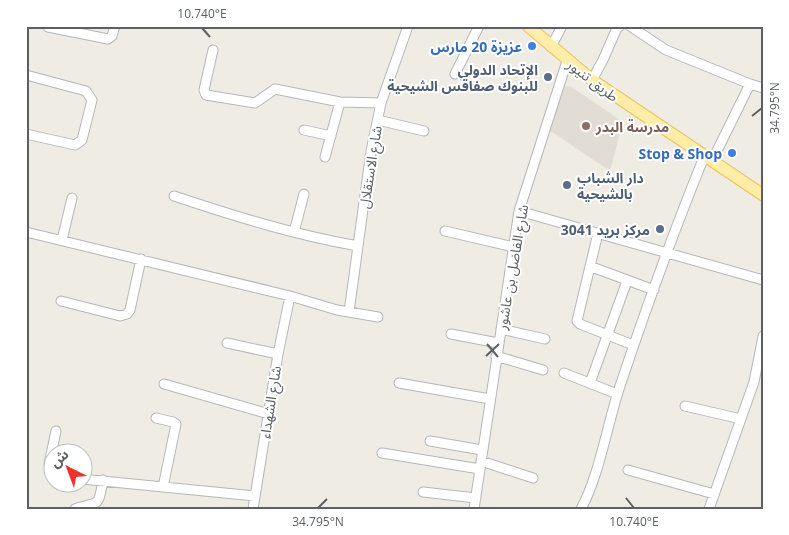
<svg xmlns="http://www.w3.org/2000/svg" width="789" height="535" viewBox="0 0 789 535" font-family="'Open Sans','Noto Sans Arabic',sans-serif">
	<rect width="100%" height="100%" fill="#efece4"/>
	<path fill="#e1ddd5" d="M 565,86 L 570,86 L 623,122 L 610,171 L 549,130 Z"/>
	<g fill="none" stroke-linecap="round" stroke-linejoin="round">
		<g stroke="#b4b7bb" stroke-width="11">
			<path id="minor" d="M 630,26 L 666,50 L 750,84
				M 48,27 L 108,39 L 112,36 L 115,26
				M 551,47 L 562,26
				M 213,50 L 204,90 L 206,95 L 255,103 L 275,89 L 340,102 L 381,103
				M 455,74 L 479,26
				M 26,75 L 86,91 L 92,100 L 82,140 L 75,145 L 26,134
				M 592,80 L 603,60 L 617,28 L 620,26
				M 378,120 L 424,131
				M 304,130 L 331,136
				M 325,157 L 340,102
				M 712,161 L 750,84 L 763,88
				M 174,196 C 234,216 295,235 358,246
				M 519,211 L 763,280
				M 445,231 L 514,247
				M 26,232 L 290,296 L 337,310 L 378,317
				M 294,232 L 304,194
				M 598,233 L 577,321 L 580,324 L 633,345
				M 62,240 L 72,198
				M 592,267 L 654,290
				M 61,301 L 120,316 L 127,314 L 130,310 L 141,259
				M 349,312 L 371,151 L 381,103 L 408,26
				M 501,329 L 545,339
				M 451,334 L 498,343
				M 227,343 L 278,354
				M 496,356 L 543,370
				M 564,373 L 617,394
				M 399,383 L 490,399
				M 590,383 L 627,281
				M 164,384 L 269,414
				M 685,406 L 741,419
				M 156,418 L 173,422 L 176,424 L 163,487
				M 430,441 L 482,450
				M 382,453 L 480,469
				M 481,461 L 533,478
				M 628,470 L 714,494
				M 52,472 L 49,464 L 56,431
				M 82,479 L 255,496
				M 423,492 L 476,498
				M 75,509 C 99,500 98,510 103,480
				M 253,509 L 278,354 L 290,296
				M 474,509 L 519,211 L 567,61
				M 581,509 C 599,476 607,426 619,389 C 645,311 673,233 704,157
				M 709,509 L 754,382 L 763,336"/>
		</g>
		<g stroke="#f3c059" stroke-width="13">
			<path id="major" d="M 528,26 L 592,80 L 763,195"/>
		</g>
		<use href="#minor" stroke="#fff" stroke-width="9"/>
		<use href="#major" stroke="#ffeda8" stroke-width="11"/>
	</g>
	<path fill="none" stroke="#5c6065" stroke-width="2" d="M 202,28 L 210,37M 752,116 L 762,108M 487,344 L 498,357M 486,356 L 499,344M 626,498 L 634,508M 318,508 L 327,499"/>
	<g fill="#3f7fe0" stroke="#fff" stroke-width="2">
		<circle cx="532" cy="46" r="5"/>
		<circle cx="732" cy="153" r="5"/>
	</g>
	<g fill="#5c6f8a" stroke="#fff" stroke-width="2">
		<circle cx="548" cy="77" r="5"/>
		<circle cx="567" cy="185" r="5"/>
		<circle cx="660" cy="229" r="5"/>
	</g>
	<circle fill="#8d6e63" stroke="#fff" stroke-width="2" cx="586" cy="126" r="5"/>
	<g text-anchor="middle" dominant-baseline="central" stroke-width="4" stroke-linejoin="round" paint-order="stroke">
		<g font-size="14" font-weight="bold" fill="#366cbe" stroke="#fff" text-anchor="end">
			<text x="522" y="46">عزيزة 20 مارس</text>
			<text x="722" y="153">Stop &amp; Shop</text>
		</g>
		<g font-size="14" font-weight="bold" fill="#4e5e75" stroke="#fff" text-anchor="end">
			<text x="538" y="69">الإتحاد الدولي<tspan x="538" dy="16">للبنوك صفاقس الشيحية</tspan></text>
			<text x="577" y="177" text-anchor="start">دار الشباب<tspan x="577" dy="16">بالشيحية</tspan></text>
			<text x="650" y="229">مركز بريد 3041</text>
		</g>
		<g font-size="14" fill="#5c6065" stroke="#fff">
			<text transform="translate(593 80) rotate(37)">طريق تنيور</text>
			<text transform="translate(370 167) rotate(-81)">شارع الاستقلال</text>
			<text transform="translate(512 267) rotate(-80)">شارع الفاضل بن عاشور</text>
			<text transform="translate(270 402) rotate(-81)">شارع الشهداء</text>
		</g>
		<g font-size="14" font-weight="bold" fill="#785e54" stroke="#fff" text-anchor="start">
			<text x="596" y="126">مدرسة البدر</text>
		</g>
	</g>
	<rect width="789" height="535" fill="none" stroke="#ffffff" stroke-width="55"/>
	<g transform="translate(68 468) rotate(318)"><circle r="24" fill="#ffffff" stroke="#bebfc1"/>
	<path d="M0-4L9 19L0 12L-9 19Z" fill="#eb332e"/>
	<text y="-8" font-size="14" font-weight="bold" text-anchor="middle" fill="#5c6065">ش</text>
	</g>
	<rect x="28" y="28" width="734" height="480" fill="none" stroke="#5c6065" stroke-width="2"/>
	<g font-size="12" text-anchor="middle" fill="#5c6065">
		<text x="202" y="18">10.740°E</text>
		<text transform="translate(775 108) rotate(-90)" y="4">34.795°N</text>
		<text x="318" y="526">34.795°N</text>
		<text x="634" y="526">10.740°E</text>
	</g>
</svg>
